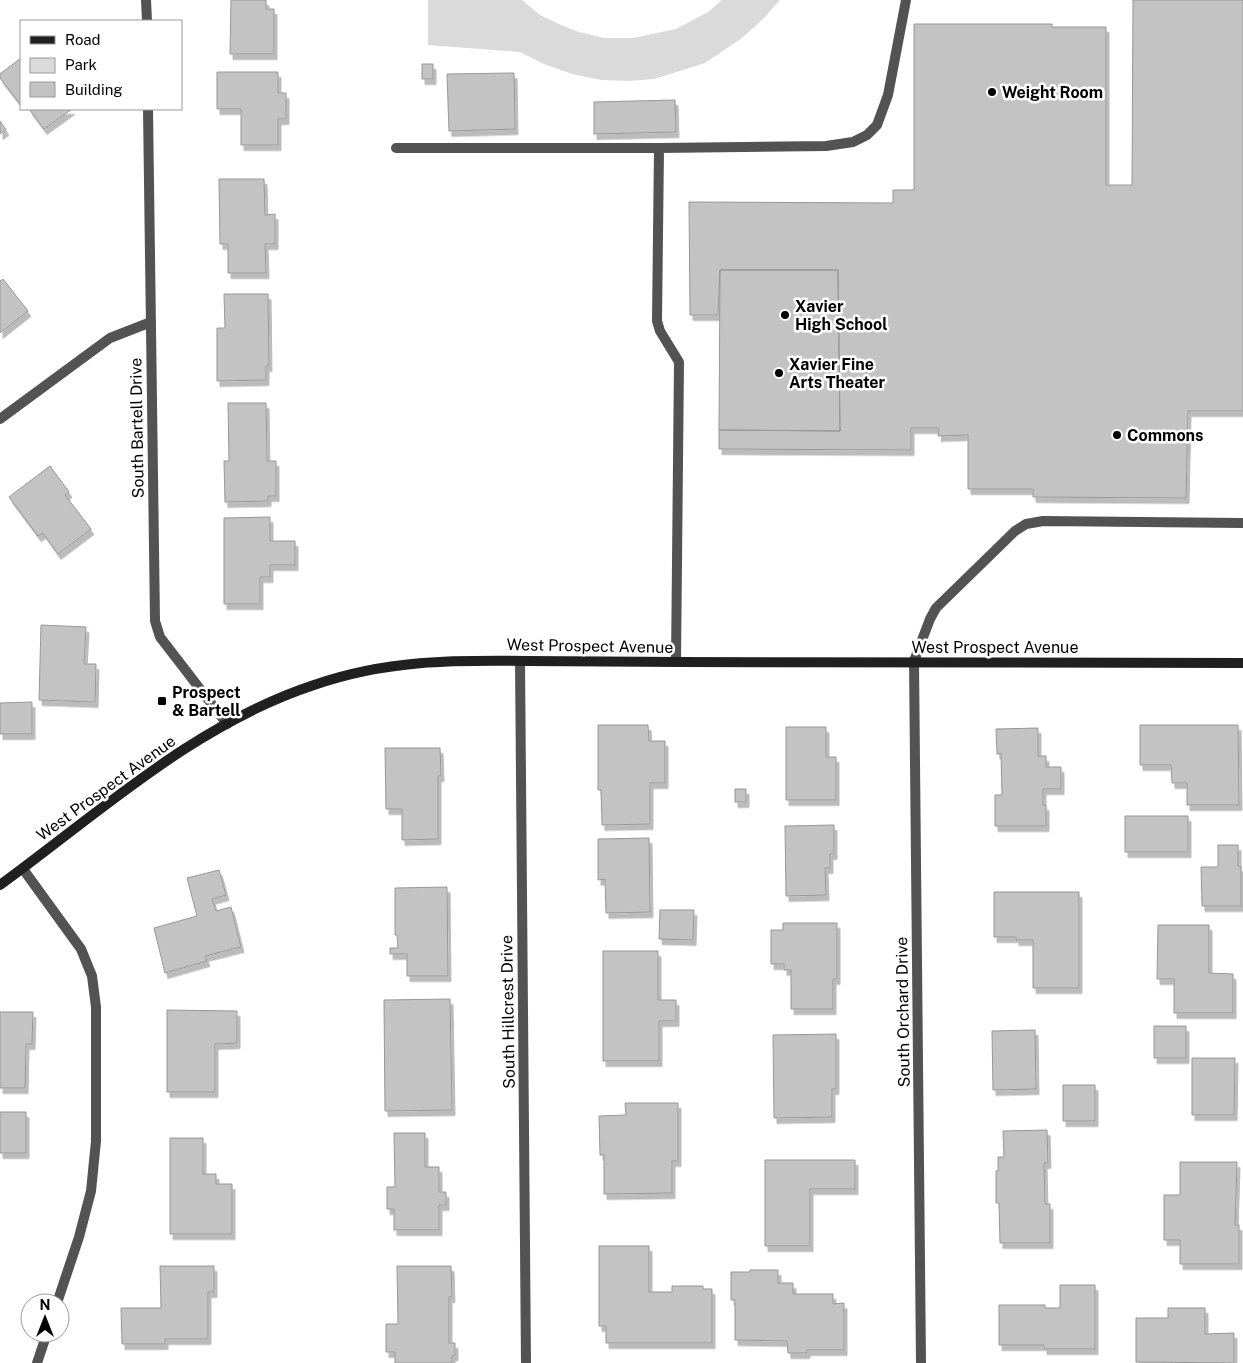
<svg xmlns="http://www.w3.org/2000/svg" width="1243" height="1363" viewBox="0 0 1243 1363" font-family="'Public Sans',sans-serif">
	<defs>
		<filter id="shadow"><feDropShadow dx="3" dy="5.5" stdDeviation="0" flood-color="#0004"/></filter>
	</defs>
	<rect width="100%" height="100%" fill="#fff"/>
	<path fill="#dadada" d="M 428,0 L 522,0 L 540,15 L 561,25 L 579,32 L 604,38 L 633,38 L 676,29 L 708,12 L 722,0 L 780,0 L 763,19 L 742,38 L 705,63 L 654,79 L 629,81 L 602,80 L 572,74 L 544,64 L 520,52 L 428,45 Z"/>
	<path fill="#c3c3c3" stroke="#979797" filter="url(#shadow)" d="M 231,0 L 266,0 L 266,9 L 274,9 L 274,54 L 230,54 Z
		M 1133,0 L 1243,0 L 1243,411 L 1188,411 L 1186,498 L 1033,497 L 1033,489 L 968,489 L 968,435 L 938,436 L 939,428 L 911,428 L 911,450 L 719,449 L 719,430 L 840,431 L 838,270 L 720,270 L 718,315 L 690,315 L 689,202 L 893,203 L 893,190 L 914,190 L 914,24 L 1052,24 L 1052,27 L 1106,27 L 1106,185 L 1132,185 Z
		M 21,58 L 21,105 L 0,78 L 0,74 Z
		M 422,64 L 433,64 L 433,79 L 422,79 Z
		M 217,72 L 278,72 L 278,93 L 286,93 L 286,119 L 278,119 L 278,145 L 241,145 L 241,109 L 217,109 Z
		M 514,73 L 515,129 L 449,131 L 447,74 Z
		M 675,100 L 676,132 L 594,134 L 594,102 Z
		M 29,109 L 72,109 L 44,129 Z
		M 0,121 L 6,130 L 0,134 Z
		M 219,179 L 264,179 L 265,215 L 275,214 L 275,244 L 265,244 L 266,273 L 228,273 L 228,244 L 220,244 Z
		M 720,270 L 838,270 L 840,431 L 719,430 Z
		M 3,279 L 28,311 L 0,333 L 0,281 Z
		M 224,294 L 268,294 L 269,366 L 266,366 L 266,380 L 217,381 L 217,328 L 225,328 Z
		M 228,403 L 266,403 L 267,461 L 276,461 L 276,496 L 268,496 L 268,501 L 225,502 L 224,461 L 229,461 Z
		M 50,466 L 69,492 L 65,495 L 91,529 L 58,554 L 43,533 L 38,536 L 9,497 Z
		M 270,517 L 270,541 L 295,541 L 295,565 L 270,565 L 270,577 L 260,577 L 260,604 L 224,604 L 224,518 Z
		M 41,625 L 86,627 L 84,664 L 96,664 L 95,702 L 39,700 Z
		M 32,702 L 32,734 L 0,734 L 0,703 Z
		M 598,725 L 648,725 L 649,741 L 665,741 L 665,783 L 650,783 L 650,824 L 602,825 L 601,790 L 598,790 Z
		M 1140,725 L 1238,725 L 1239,805 L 1187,805 L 1187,783 L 1172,783 L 1171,765 L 1140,765 Z
		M 786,727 L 826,727 L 826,757 L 836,757 L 836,800 L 786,800 Z
		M 1038,728 L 1038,756 L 1046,756 L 1046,767 L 1061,767 L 1061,789 L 1043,789 L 1043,805 L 1046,805 L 1046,826 L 995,826 L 995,795 L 1002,795 L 1001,754 L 997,754 L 996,729 Z
		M 385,748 L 440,748 L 441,776 L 438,776 L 438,839 L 402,840 L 402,809 L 386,809 Z
		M 735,789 L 746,789 L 746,802 L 735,802 Z
		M 1125,816 L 1188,816 L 1188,852 L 1125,852 Z
		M 834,825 L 834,854 L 830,854 L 830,868 L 825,868 L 826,895 L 786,896 L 785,826 Z
		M 649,838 L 650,912 L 606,913 L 605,879 L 598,880 L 598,839 Z
		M 1218,845 L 1238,845 L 1238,866 L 1241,866 L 1241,906 L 1202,906 L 1201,867 L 1218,867 Z
		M 219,870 L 226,895 L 212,899 L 216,911 L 231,907 L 241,947 L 205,956 L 207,961 L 165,973 L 154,928 L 197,916 L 187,878 Z
		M 447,887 L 448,976 L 407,976 L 407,954 L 390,954 L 390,948 L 398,948 L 397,935 L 395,935 L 395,888 Z
		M 994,892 L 1079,892 L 1079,988 L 1033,988 L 1033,940 L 1016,940 L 1016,937 L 994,937 Z
		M 660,910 L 694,910 L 693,940 L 659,939 Z
		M 783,923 L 837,923 L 837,979 L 833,979 L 833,1009 L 791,1009 L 791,970 L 784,970 L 784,964 L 771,964 L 771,930 L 783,930 Z
		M 1158,925 L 1209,925 L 1209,973 L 1233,974 L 1233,1013 L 1174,1013 L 1174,979 L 1157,979 Z
		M 603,951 L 658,951 L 658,1000 L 676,1000 L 676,1021 L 659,1021 L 659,1061 L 603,1061 Z
		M 450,999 L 452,1110 L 385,1111 L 384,1000 Z
		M 167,1010 L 237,1011 L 237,1043 L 215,1044 L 215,1092 L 167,1092 Z
		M 0,1012 L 33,1012 L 32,1044 L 26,1044 L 25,1088 L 0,1088 Z
		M 1154,1026 L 1186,1026 L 1186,1058 L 1154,1058 Z
		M 1035,1030 L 1036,1089 L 993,1090 L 992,1031 Z
		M 836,1034 L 836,1089 L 832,1089 L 832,1117 L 774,1118 L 773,1035 Z
		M 1192,1058 L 1235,1058 L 1234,1115 L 1192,1115 Z
		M 1063,1085 L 1095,1085 L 1095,1121 L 1063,1121 Z
		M 625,1103 L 678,1103 L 678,1161 L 672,1161 L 672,1193 L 604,1194 L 604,1155 L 600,1155 L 599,1116 L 626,1115 Z
		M 0,1112 L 26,1112 L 26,1153 L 0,1153 Z
		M 1047,1130 L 1048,1163 L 1044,1163 L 1045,1204 L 1050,1204 L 1050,1243 L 1000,1243 L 999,1203 L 996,1203 L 996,1171 L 998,1171 L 998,1157 L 1004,1157 L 1003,1131 Z
		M 394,1133 L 425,1133 L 425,1167 L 439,1167 L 439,1192 L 446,1192 L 446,1205 L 439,1205 L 439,1230 L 394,1230 L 394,1209 L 387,1209 L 387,1187 L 395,1187 Z
		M 170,1138 L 203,1138 L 203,1174 L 216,1174 L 216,1184 L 232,1184 L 232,1234 L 170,1234 Z
		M 765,1160 L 855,1160 L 855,1189 L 810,1189 L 810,1246 L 765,1246 Z
		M 1180,1162 L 1237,1162 L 1235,1225 L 1239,1225 L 1239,1264 L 1180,1264 L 1180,1240 L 1164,1240 L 1164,1195 L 1180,1195 Z
		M 599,1246 L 649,1246 L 649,1292 L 672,1292 L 672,1286 L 703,1286 L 703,1289 L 712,1289 L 712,1343 L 606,1343 L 606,1326 L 599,1326 Z
		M 160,1266 L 214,1266 L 214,1292 L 208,1292 L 208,1339 L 165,1339 L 165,1344 L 122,1344 L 121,1308 L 161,1308 Z
		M 397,1266 L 451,1266 L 452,1297 L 449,1297 L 449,1343 L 455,1343 L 455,1355 L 452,1356 L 452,1363 L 395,1363 L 395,1352 L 386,1352 L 386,1324 L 398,1324 Z
		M 750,1270 L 778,1270 L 778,1283 L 793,1283 L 793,1294 L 833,1294 L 833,1304 L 844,1303 L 844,1350 L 807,1350 L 807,1353 L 788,1353 L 787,1341 L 735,1340 L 735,1300 L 731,1300 L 731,1272 L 750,1272 Z
		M 1060,1285 L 1095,1285 L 1095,1349 L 1044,1349 L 1044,1345 L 999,1345 L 999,1305 L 1045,1305 L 1045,1308 L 1060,1308 Z
		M 1168,1308 L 1205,1308 L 1205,1334 L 1234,1333 L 1234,1363 L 1136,1362 L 1136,1318 L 1168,1318 Z"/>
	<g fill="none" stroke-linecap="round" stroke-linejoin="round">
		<path stroke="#535353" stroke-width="10" d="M 396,148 L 659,148
			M 914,661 L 930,619 L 936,608 L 1015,531 L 1026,524 L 1043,521 L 1243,523
			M 676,662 L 679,362 L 660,331 L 657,321 L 659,148 L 826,146 L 853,142 L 867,135 L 877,125 L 888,95 L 906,0"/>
		<path stroke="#535353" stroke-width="10" d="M 146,0 L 147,21
			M 148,109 L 155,621 L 160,637 L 227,724
			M 0,419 L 110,338 L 151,322
			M 520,661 L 526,1363
			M 914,661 L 921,1363
			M 23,869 L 81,949 L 92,976 L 96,1007 L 96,1141 L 91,1191 L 79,1237 L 57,1303
			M 37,1363 L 47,1333"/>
		<path stroke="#202020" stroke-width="10" d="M 0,885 C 99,813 195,724 314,685 C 386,660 452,660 528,661 C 578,661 628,662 679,662 C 867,662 1055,662 1243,663"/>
	</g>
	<g fill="#000" stroke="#fff" stroke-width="2">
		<circle cx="992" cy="92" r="5"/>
		<circle cx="785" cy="315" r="5"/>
		<circle cx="779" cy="373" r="5"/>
		<circle cx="1117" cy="435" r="5"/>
		<rect x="157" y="696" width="10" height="10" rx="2.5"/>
	</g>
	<g text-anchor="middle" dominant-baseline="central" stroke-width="5" stroke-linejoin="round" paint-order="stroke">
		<g font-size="16" font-weight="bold" fill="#000" stroke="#fff" text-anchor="start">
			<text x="1002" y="92">Weight Room</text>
			<text x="795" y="306">Xavier<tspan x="795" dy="18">High School</tspan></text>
			<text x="789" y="364">Xavier Fine<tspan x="789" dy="18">Arts Theater</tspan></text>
			<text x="1127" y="435">Commons</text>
			<text x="172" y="692">Prospect<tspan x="172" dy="18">&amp; Bartell</tspan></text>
		</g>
		<g font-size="16" fill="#000" stroke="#fff">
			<text transform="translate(137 428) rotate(-91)">South Bartell Drive</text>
			<text transform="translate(590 646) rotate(1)">West Prospect Avenue</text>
			<text x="995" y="647">West Prospect Avenue</text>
			<text transform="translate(106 788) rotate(-36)">West Prospect Avenue</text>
			<text transform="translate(508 1012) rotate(-91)">South Hillcrest Drive</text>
			<text transform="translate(903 1012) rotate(-91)">South Orchard Drive</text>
		</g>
	</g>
	<rect x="20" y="20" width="162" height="90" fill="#ffffff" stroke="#999999"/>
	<rect x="30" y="36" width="25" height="8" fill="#202020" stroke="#999999"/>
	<text x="65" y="45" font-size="15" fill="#000000">Road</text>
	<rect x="30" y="58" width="25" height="15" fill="#dadada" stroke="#999999"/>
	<text x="65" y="70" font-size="15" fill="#000000">Park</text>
	<rect x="30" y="82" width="25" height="15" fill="#c3c3c3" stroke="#999999"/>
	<text x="65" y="95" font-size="15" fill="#000000">Building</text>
	<g transform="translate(45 1318)"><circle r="24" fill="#ffffff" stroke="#999999"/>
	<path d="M0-4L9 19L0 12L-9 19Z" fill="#000000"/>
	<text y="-8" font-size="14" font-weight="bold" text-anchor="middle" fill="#000000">N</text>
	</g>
</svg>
